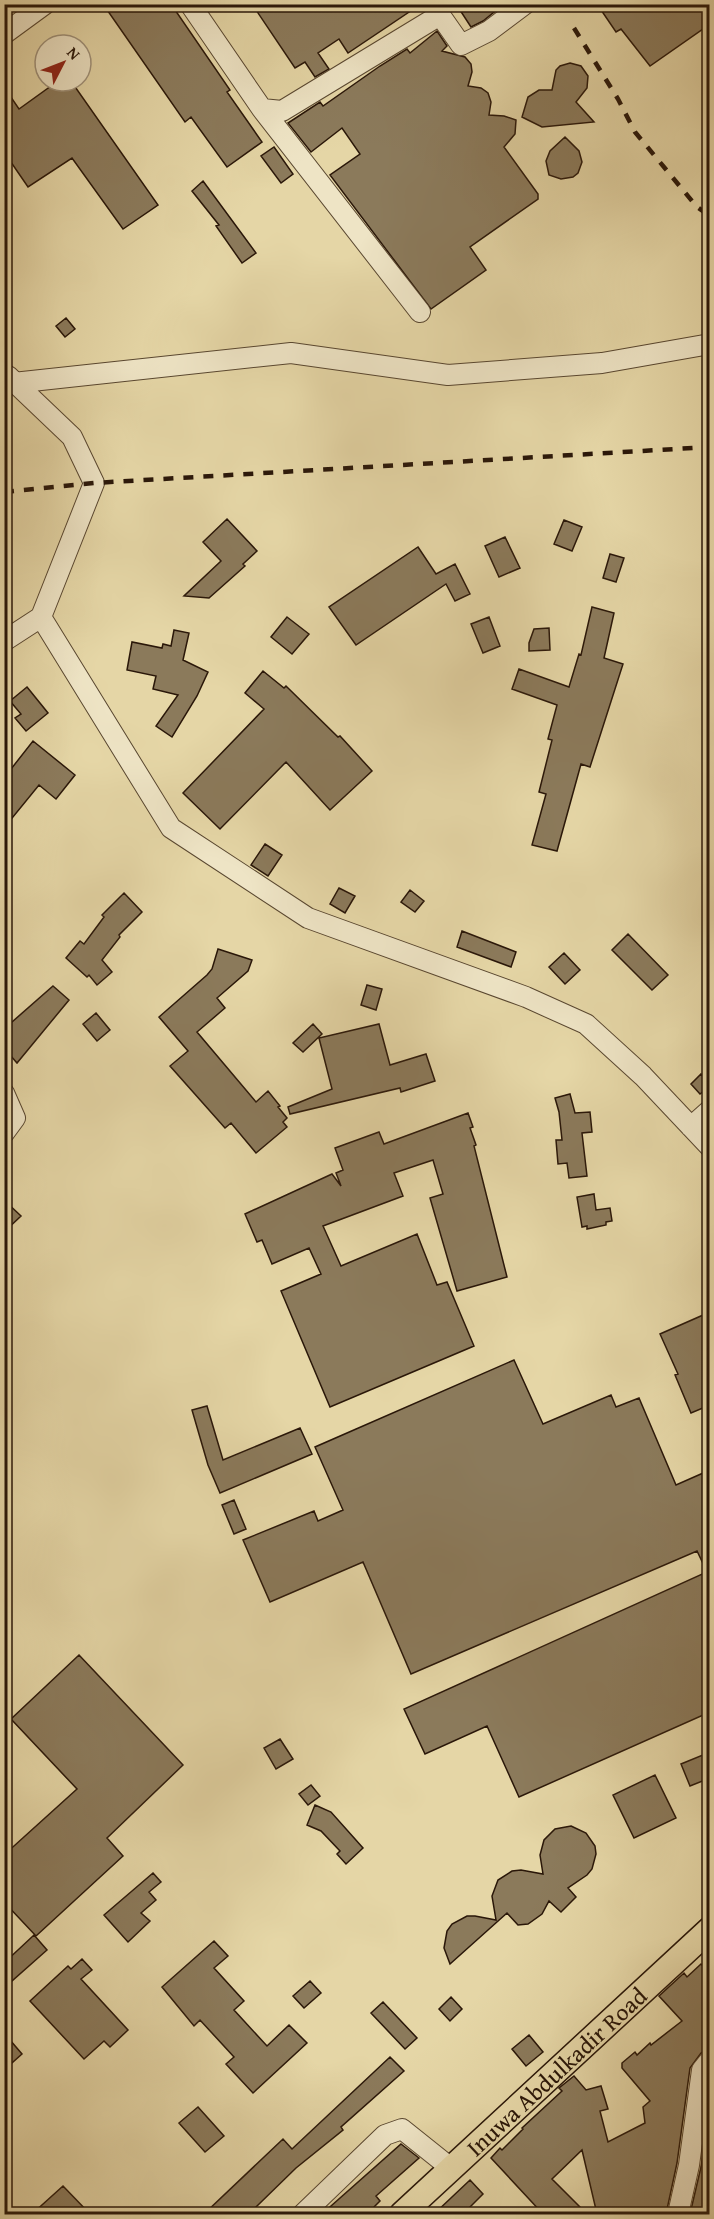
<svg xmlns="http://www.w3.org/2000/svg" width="714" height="2219" viewBox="0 0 714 2219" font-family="'Gentium Book Plus',serif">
	<rect width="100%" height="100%" fill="#e5d6a6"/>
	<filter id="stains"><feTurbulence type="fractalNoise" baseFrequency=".00333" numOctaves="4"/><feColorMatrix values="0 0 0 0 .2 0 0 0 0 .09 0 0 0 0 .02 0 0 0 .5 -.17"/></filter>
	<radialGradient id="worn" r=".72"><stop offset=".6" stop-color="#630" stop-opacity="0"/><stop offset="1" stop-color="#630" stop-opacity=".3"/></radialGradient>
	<path fill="#8b7a5b" stroke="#2a1709" stroke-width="1.5" d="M 103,4 L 171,4 L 230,90 L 227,92 L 262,142 L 227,167 L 191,117 L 185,122 Z
		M 252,4 L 421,4 L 348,53 L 339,39 L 318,53 L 329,69 L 315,77 L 305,62 L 295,68 Z
		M 456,4 L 504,4 L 483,21 L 471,27 Z
		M 597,4 L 705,4 L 710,11 L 710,24 L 650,66 L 621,29 L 616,32 Z
		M 437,31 L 447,46 L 442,51 L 465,57 L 471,64 L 472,72 L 468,86 L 481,88 L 488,93 L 491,102 L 489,115 L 504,116 L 516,120 L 515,134 L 504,147 L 538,194 L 538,199 L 470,247 L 486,270 L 431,309 L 330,175 L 360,154 L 342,128 L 311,152 L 288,123 L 320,102 L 323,106 L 380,66 L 407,49 L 410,53 Z
		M 570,63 L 581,66 L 588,76 L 587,88 L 576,102 L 594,122 L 542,127 L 522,117 L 528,97 L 539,90 L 552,90 L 556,70 L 560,66 Z
		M 58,81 L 71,81 L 158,205 L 123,229 L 72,158 L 28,187 L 4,152 L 4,87 L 19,109 Z
		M 565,137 L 579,151 L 582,162 L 578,173 L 573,177 L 561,179 L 549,175 L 546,161 L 550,151 Z
		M 274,147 L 293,174 L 281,183 L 261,156 Z
		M 203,181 L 256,253 L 242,263 L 216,226 L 219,225 L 192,191 Z
		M 66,318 L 75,329 L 65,337 L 56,326 Z
		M 227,519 L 257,551 L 243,564 L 245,566 L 209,598 L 184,596 L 221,561 L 203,542 Z
		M 564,520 L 582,527 L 572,551 L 554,544 Z
		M 505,537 L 520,568 L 499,577 L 485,546 Z
		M 418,547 L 436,574 L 455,564 L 470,594 L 455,601 L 446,584 L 356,645 L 329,607 Z
		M 610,554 L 624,558 L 616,582 L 603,578 Z
		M 592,607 L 614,613 L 604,658 L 623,664 L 590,767 L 581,764 L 557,851 L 532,845 L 546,794 L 539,792 L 552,740 L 548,739 L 557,705 L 512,689 L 519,669 L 569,687 L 579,654 L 581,655 Z
		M 287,617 L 309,634 L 292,654 L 271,637 Z
		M 489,617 L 500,646 L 483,653 L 471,624 Z
		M 549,628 L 550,650 L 529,651 L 529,643 L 534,629 Z
		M 174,630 L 189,633 L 183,660 L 208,672 L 197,696 L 172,737 L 156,726 L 178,695 L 153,689 L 156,676 L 127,670 L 132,642 L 162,648 L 163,644 L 171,646 Z
		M 263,671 L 284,688 L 286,686 L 338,737 L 340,736 L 372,771 L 330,810 L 286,762 L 220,829 L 183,793 L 264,709 L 245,693 Z
		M 27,687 L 48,713 L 26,731 L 15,718 L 21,714 L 10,701 Z
		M 33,741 L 75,775 L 56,799 L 39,785 L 4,828 L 4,778 Z
		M 265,844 L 282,855 L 268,876 L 251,865 Z
		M 339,888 L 355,896 L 345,913 L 330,904 Z
		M 410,890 L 424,901 L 415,912 L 401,902 Z
		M 124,893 L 142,912 L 119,935 L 120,937 L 102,960 L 112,972 L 97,985 L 89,975 L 87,977 L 66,958 L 80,941 L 84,944 L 104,917 L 102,915 Z
		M 462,931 L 516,952 L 511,967 L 457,947 Z
		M 628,934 L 668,975 L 652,990 L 612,950 Z
		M 218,949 L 252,960 L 248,971 L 217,998 L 225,1008 L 197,1032 L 256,1102 L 268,1091 L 280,1106 L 278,1107 L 287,1118 L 283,1122 L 287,1127 L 256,1153 L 231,1123 L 225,1128 L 170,1066 L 188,1051 L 159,1017 L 207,975 L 212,969 Z
		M 564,953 L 580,970 L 565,984 L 549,967 Z
		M 367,985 L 382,989 L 376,1010 L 361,1005 Z
		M 53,986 L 69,1000 L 17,1063 L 4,1048 L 4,1029 Z
		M 96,1013 L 110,1030 L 97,1041 L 83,1024 Z
		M 313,1024 L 322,1034 L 303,1052 L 293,1043 Z
		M 379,1024 L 390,1065 L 426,1054 L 435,1081 L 401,1092 L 400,1088 L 290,1114 L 288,1107 L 332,1089 L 319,1038 Z
		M 701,1074 L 710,1086 L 700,1094 L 691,1084 Z
		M 570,1094 L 575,1113 L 590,1112 L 592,1132 L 582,1133 L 587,1176 L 569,1178 L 567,1163 L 558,1164 L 556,1140 L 562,1140 L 559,1112 L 555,1098 Z
		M 468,1113 L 473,1127 L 470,1128 L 476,1145 L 474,1146 L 507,1277 L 457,1291 L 430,1198 L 443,1194 L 433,1160 L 394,1173 L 403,1196 L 323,1226 L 341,1266 L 417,1234 L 437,1285 L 447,1282 L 474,1346 L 330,1407 L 281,1291 L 321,1274 L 309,1248 L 272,1264 L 262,1240 L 257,1242 L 245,1214 L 332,1174 L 341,1186 L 336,1173 L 343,1170 L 335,1148 L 379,1132 L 384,1144 Z
		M 594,1194 L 596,1210 L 610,1208 L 612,1221 L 606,1222 L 606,1225 L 587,1229 L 587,1226 L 582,1227 L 577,1197 Z
		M 4,1200 L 21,1216 L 4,1232 Z
		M 710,1312 L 710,1405 L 691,1413 L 675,1375 L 678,1374 L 660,1334 Z
		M 514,1360 L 543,1424 L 611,1395 L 616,1407 L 639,1398 L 676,1485 L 710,1470 L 710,1712 L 519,1797 L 487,1726 L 425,1754 L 404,1709 L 707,1572 L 697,1551 L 411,1674 L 363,1562 L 270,1602 L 243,1540 L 314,1511 L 318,1521 L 343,1510 L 315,1447 Z
		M 207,1406 L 223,1460 L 300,1428 L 312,1454 L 220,1493 L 208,1465 L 192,1410 Z
		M 234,1500 L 246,1529 L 234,1534 L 222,1505 Z
		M 79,1655 L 183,1765 L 107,1838 L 123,1856 L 36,1936 L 4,1902 L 4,1855 L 77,1789 L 11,1719 Z
		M 280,1739 L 293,1759 L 276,1769 L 264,1748 Z
		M 710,1752 L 710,1778 L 690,1786 L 681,1764 Z
		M 655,1775 L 676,1818 L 634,1838 L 613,1795 Z
		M 311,1785 L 320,1796 L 308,1805 L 299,1794 Z
		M 315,1805 L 331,1812 L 363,1848 L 346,1864 L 337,1854 L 340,1851 L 321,1831 L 307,1825 Z
		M 571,1826 L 586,1833 L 595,1846 L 596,1854 L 592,1869 L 587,1875 L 568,1888 L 576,1897 L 561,1912 L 549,1901 L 542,1914 L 528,1924 L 518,1925 L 507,1913 L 450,1964 L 444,1948 L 447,1931 L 452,1924 L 467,1916 L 475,1916 L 496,1920 L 492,1896 L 498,1880 L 512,1871 L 521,1870 L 543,1874 L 540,1855 L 544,1840 L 555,1829 Z
		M 153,1873 L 161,1882 L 149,1892 L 156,1900 L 141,1913 L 150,1921 L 128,1942 L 104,1915 Z
		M 34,1935 L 47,1950 L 4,1988 L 4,1963 Z
		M 214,1941 L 228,1956 L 214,1968 L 244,2001 L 234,2010 L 267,2046 L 289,2025 L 307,2043 L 253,2093 L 226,2064 L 234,2057 L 200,2020 L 194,2026 L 162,1987 Z
		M 82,1959 L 92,1970 L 81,1979 L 128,2030 L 110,2047 L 104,2041 L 84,2059 L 30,2001 L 68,1966 L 71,1969 Z
		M 701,1964 L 710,1973 L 710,2048 L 701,2053 L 690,2068 L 677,2163 L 666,2214 L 597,2214 L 582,2150 L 552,2179 L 587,2214 L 543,2214 L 491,2158 L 500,2148 L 502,2150 L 523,2129 L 522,2128 L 562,2091 L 559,2088 L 574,2076 L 586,2090 L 601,2086 L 608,2109 L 600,2111 L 608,2142 L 645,2123 L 643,2107 L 650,2101 L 622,2068 L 622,2063 L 635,2052 L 637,2055 L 650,2043 L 651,2045 L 682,2021 L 659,1996 L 684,1973 L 687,1977 Z
		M 310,1981 L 321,1993 L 304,2008 L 293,1996 Z
		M 451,1997 L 462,2009 L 450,2021 L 439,2009 Z
		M 383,2002 L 417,2038 L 405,2049 L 371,2013 Z
		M 4,2033 L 22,2054 L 4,2070 Z
		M 529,2035 L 543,2052 L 526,2066 L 512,2049 Z
		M 390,2057 L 404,2071 L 341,2127 L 343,2130 L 296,2168 L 256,2207 L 263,2214 L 204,2214 L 283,2139 L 292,2149 Z
		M 710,2104 L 710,2214 L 690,2214 L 701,2167 Z
		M 198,2107 L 224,2136 L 205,2152 L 179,2123 Z
		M 401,2144 L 419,2158 L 376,2196 L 380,2201 L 373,2208 L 379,2214 L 322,2214 Z
		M 470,2180 L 483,2194 L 463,2214 L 434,2214 Z
		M 63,2186 L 90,2214 L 32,2214 Z"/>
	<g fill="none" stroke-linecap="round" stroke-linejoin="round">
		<g stroke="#594730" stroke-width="22">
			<path id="minor" d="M 190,4 L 262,109 L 420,312
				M 4,34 L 45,4
				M 262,109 L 282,111 L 440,15 L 461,45 L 489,31 L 525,4
				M 4,384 L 291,353 L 448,375 L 602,363 L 710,344
				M 41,617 L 171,828 L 308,918 L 526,997 L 586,1024 L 643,1076 L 710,1147
				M 4,641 L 41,617 L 94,483 L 72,437 L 8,376
				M 4,1093 L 15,1118 L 4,1133
				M 691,1127 L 710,1110
				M 303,2214 L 385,2135 L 402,2129 L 452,2169
				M 678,2214 L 689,2165 L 702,2070 L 710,2060"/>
		</g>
		<g stroke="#2a1709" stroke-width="27">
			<g id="major">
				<path id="s1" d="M 402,2214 L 710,1929"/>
			</g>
		</g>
		<use href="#minor" stroke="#eee4c5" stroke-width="20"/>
		<use href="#major" stroke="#e5d6a6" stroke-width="24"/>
		<path stroke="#2a1709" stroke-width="4.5" stroke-dasharray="10 10" stroke-linecap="butt" d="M 574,28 L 618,99 L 635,132 L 697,207 L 710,216
			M 4,492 L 94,483 L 710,447"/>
	</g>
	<g text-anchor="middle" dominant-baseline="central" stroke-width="6" stroke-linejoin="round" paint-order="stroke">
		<g font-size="24" fill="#2a1709" stroke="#eee4c5">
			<text stroke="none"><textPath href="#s1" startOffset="210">Inuwa Abdulkadir Road</textPath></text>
		</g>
	</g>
	<rect width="714" height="2219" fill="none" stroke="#e5d6a6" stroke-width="24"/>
	<rect x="6" y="6" width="702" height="2207" fill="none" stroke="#2a1709" stroke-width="3"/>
	<rect x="12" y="12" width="690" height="2195" fill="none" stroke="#2a1709" stroke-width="1.5"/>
	<g transform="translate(63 63) rotate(48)"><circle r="28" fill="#eee4c5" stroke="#a0927a" stroke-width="1.5"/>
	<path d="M0-4.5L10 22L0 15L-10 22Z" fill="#8f2418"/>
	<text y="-9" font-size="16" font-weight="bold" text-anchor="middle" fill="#2a1709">N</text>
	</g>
	<rect width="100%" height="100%" filter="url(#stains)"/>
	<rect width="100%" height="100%" fill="url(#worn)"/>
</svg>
